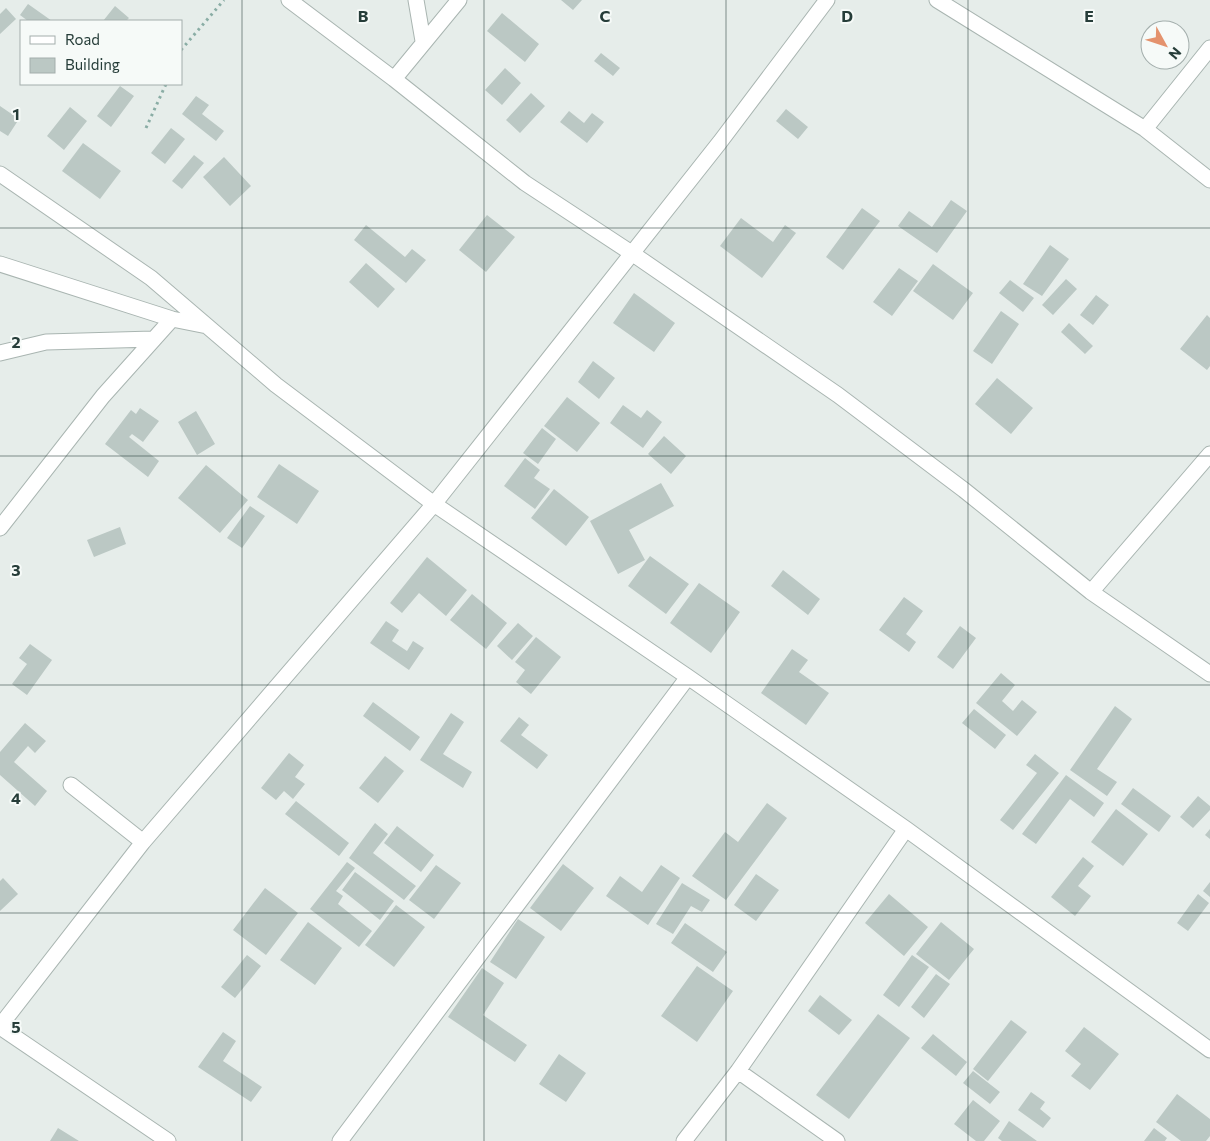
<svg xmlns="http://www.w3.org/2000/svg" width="1210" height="1141" viewBox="0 0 1210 1141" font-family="Commissioner,sans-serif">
	<rect width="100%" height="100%" fill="#e6edea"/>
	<path fill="#bbc8c4" d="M 561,0 L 582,0 L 573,10 Z
		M 28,4 L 52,21 L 28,21 L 20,15 Z
		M 115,6 L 129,18 L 126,21 L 103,21 Z
		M 6,8 L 16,19 L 0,34 L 0,14 Z
		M 502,13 L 539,44 L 525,62 L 487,31 Z
		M 601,53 L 620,68 L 613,76 L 594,61 Z
		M 505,68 L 521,83 L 502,105 L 485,90 Z
		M 120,86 L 134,96 L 111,127 L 97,116 Z
		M 531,93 L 545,106 L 520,133 L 506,120 Z
		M 196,96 L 209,105 L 202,114 L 224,131 L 216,141 L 182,114 Z
		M 0,106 L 19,119 L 8,136 L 0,131 Z
		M 70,107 L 87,121 L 64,150 L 47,136 Z
		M 786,109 L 808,127 L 798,139 L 776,121 Z
		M 569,111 L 584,123 L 592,113 L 604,122 L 587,143 L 560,122 Z
		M 171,128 L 185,139 L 165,164 L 151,153 Z
		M 83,143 L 121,171 L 100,199 L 62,171 Z
		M 194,155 L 204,163 L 182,189 L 172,181 Z
		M 224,157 L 251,186 L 230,206 L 203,177 Z
		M 951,200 L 967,211 L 937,253 L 898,226 L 909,211 L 932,227 Z
		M 862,208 L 880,221 L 843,270 L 826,257 Z
		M 487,215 L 515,237 L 486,272 L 459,250 Z
		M 741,218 L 773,242 L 785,225 L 796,233 L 762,278 L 720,246 Z
		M 366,225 L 405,257 L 412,249 L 426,260 L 406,283 L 354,240 Z
		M 1050,245 L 1069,259 L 1042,296 L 1023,284 Z
		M 366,263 L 395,289 L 378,308 L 349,282 Z
		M 933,264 L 973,293 L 953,320 L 913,291 Z
		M 899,268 L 918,281 L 892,316 L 873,302 Z
		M 1066,279 L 1077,289 L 1053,315 L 1042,305 Z
		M 1010,280 L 1034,298 L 1023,312 L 999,293 Z
		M 634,293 L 675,323 L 654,352 L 613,323 Z
		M 1096,295 L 1109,305 L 1093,325 L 1080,315 Z
		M 1001,311 L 1019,324 L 992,364 L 973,351 Z
		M 1207,315 L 1210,318 L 1210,366 L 1207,370 L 1180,349 Z
		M 1069,323 L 1093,346 L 1085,354 L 1061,332 Z
		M 593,361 L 615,378 L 599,399 L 578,382 Z
		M 997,378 L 1033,408 L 1011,434 L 975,404 Z
		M 567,397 L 600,423 L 577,452 L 544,426 Z
		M 623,405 L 641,418 L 647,410 L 662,422 L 643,448 L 610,423 Z
		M 140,408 L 159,421 L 143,442 L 132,434 L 129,437 L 159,461 L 148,477 L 105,444 L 131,410 L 136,414 Z
		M 196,411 L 215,444 L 197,455 L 178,422 Z
		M 542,428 L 556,439 L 538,464 L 523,453 Z
		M 664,436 L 686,456 L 671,474 L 648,454 Z
		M 525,458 L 540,470 L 534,478 L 550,489 L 535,509 L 504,486 Z
		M 279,464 L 319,491 L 297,524 L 257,497 Z
		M 206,465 L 248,500 L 220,533 L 178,498 Z
		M 661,483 L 674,506 L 629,530 L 645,560 L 618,574 L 590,521 Z
		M 554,489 L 589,517 L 566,546 L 531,518 Z
		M 250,506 L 265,516 L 242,548 L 227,538 Z
		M 120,527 L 126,544 L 94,557 L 87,540 Z
		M 650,556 L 689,584 L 666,614 L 628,586 Z
		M 427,557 L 467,590 L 446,616 L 419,593 L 402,613 L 390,603 Z
		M 783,570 L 820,599 L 808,615 L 771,586 Z
		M 699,583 L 740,612 L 711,653 L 670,623 Z
		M 472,594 L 507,623 L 486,649 L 450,620 Z
		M 904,597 L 923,611 L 906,634 L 916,642 L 909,652 L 879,630 Z
		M 386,621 L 399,630 L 392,641 L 407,651 L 413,641 L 424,648 L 409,670 L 370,643 Z
		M 518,623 L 533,636 L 512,660 L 497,646 Z
		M 960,626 L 976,638 L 953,669 L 937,657 Z
		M 536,637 L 561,657 L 531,694 L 516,682 L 525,670 L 515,662 Z
		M 30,644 L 52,660 L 27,695 L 12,684 L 27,664 L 19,658 Z
		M 792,649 L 808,660 L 799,672 L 829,693 L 806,725 L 761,693 Z
		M 1001,673 L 1015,685 L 1002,701 L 1013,711 L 1022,700 L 1037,712 L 1017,736 L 976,703 Z
		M 373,702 L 420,737 L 410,751 L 363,716 Z
		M 1115,706 L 1132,719 L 1097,769 L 1117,782 L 1107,796 L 1070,770 Z
		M 974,709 L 1006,735 L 995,749 L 962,723 Z
		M 451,713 L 464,722 L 443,754 L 472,772 L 463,788 L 420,760 Z
		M 519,717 L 529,725 L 521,735 L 548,755 L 537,769 L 500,741 Z
		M 25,723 L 46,741 L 35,753 L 28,746 L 14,762 L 47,791 L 35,806 L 0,775 L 0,752 Z
		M 289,753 L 304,765 L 295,777 L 305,784 L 293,799 L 284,791 L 276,800 L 261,788 Z
		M 1035,754 L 1059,773 L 1013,830 L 1000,820 L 1037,773 L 1026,765 Z
		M 385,756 L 404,771 L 378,803 L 359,788 Z
		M 1066,775 L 1104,803 L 1094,817 L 1070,799 L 1036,844 L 1022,834 Z
		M 1133,788 L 1171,816 L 1159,832 L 1121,804 Z
		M 1198,796 L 1210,806 L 1210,810 L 1193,828 L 1180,817 Z
		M 296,801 L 349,843 L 339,856 L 285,814 Z
		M 767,803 L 787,818 L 726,900 L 692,876 L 725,832 L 738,842 Z
		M 1116,809 L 1148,834 L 1123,866 L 1091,842 Z
		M 375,823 L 388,834 L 373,853 L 416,886 L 404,900 L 349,858 Z
		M 397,826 L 434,855 L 421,872 L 384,843 Z
		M 1210,829 L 1210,839 L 1205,835 Z
		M 1083,857 L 1094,866 L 1078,886 L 1091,896 L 1075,916 L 1051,897 Z
		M 347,862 L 355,868 L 336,891 L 343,896 L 338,904 L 372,931 L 359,947 L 310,909 Z
		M 563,864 L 594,888 L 561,931 L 530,908 Z
		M 436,865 L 461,883 L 434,919 L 409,900 Z
		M 661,865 L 680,878 L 648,925 L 606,896 L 620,876 L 642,892 Z
		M 355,872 L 394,901 L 380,920 L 342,890 Z
		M 756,874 L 779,890 L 756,921 L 734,905 Z
		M 3,878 L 18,894 L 0,911 L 0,881 Z
		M 1210,882 L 1210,897 L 1203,891 Z
		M 682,883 L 710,900 L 702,912 L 691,906 L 673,934 L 656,924 Z
		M 265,888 L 298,913 L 266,955 L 233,930 Z
		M 889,894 L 928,927 L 904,956 L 865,923 Z
		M 1198,894 L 1209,903 L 1188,931 L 1177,923 Z
		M 396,905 L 425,927 L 394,967 L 365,945 Z
		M 518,919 L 545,937 L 516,979 L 490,962 Z
		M 308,922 L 342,948 L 315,985 L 280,960 Z
		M 941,922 L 974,949 L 949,980 L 916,954 Z
		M 685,923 L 727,952 L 713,972 L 671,943 Z
		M 247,955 L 261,966 L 235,998 L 221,987 Z
		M 912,955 L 929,967 L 899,1007 L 883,995 Z
		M 697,966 L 733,991 L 697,1042 L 661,1016 Z
		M 482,968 L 504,983 L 483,1015 L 527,1045 L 515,1062 L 448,1017 Z
		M 936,974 L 950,984 L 924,1018 L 911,1007 Z
		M 820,995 L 852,1020 L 839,1035 L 808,1011 Z
		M 878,1014 L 910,1038 L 849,1119 L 816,1095 Z
		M 1011,1020 L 1027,1032 L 988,1081 L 973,1069 Z
		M 1084,1027 L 1119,1054 L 1090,1090 L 1071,1076 L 1081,1064 L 1065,1051 Z
		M 223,1032 L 236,1041 L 223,1061 L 262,1087 L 251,1102 L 198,1067 Z
		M 933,1034 L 967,1062 L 956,1076 L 921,1048 Z
		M 559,1054 L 586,1073 L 566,1102 L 539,1084 Z
		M 973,1071 L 1000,1092 L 990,1104 L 963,1083 Z
		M 1031,1092 L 1045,1102 L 1040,1109 L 1051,1118 L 1043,1128 L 1018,1110 Z
		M 1177,1094 L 1210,1119 L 1210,1136 L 1206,1141 L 1181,1141 L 1156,1122 Z
		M 973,1100 L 1000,1121 L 984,1141 L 976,1141 L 954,1124 Z
		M 1009,1121 L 1037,1141 L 1002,1141 L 998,1138 Z
		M 58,1128 L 79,1141 L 50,1141 Z
		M 1154,1128 L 1167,1138 L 1165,1141 L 1144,1141 Z"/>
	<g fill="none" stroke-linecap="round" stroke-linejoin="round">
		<g stroke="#a9b5b1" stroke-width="17">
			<path id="street" d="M 289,0 L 394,79 L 525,183 L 633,254 L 838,395 L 964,490 L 1091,592 L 1210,674
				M 416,0 L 423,41
				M 937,0 L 1145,129 L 1210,180
				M 394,79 L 459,0
				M 1145,129 L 1210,48
				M 0,174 L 151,278 L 276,385 L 434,504 L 688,677 L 906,829 L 1210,1050
				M 0,264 L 172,319 L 207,326
				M 0,353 L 46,342 L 153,339
				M 0,528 L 103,396 L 172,319
				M 1091,592 L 1210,454
				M 71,785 L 143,842
				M 0,1026 L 143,842 L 434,504 L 720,142 L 827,0
				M 0,1027 L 168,1141
				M 738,1071 L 837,1141
				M 340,1141 L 688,677
				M 684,1141 L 738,1071 L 906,829"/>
		</g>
		<path stroke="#8aada5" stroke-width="3" stroke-dasharray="2.5 4" stroke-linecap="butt" d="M 181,50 L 224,0
			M 146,128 L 166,84"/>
		<use href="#street" stroke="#fff" stroke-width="15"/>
	</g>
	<path fill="none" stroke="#263d39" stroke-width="1" stroke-opacity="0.55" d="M 242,0 L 242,1141M 484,0 L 484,1141M 726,0 L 726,1141M 968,0 L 968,1141M 0,228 L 1210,228M 0,456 L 1210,456M 0,685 L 1210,685M 0,913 L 1210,913"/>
	<g font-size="16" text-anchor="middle" font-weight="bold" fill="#263d39" stroke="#f6faf8" stroke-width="4" stroke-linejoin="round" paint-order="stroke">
		<text x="363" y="22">B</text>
		<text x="605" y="22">C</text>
		<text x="847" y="22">D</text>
		<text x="1089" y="22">E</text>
		<text x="16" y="120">1</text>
		<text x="16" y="348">2</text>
		<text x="16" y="576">3</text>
		<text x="16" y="804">4</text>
		<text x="16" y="1033">5</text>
	</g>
	<rect x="20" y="20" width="162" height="65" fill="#f6faf8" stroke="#a3aeac"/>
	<rect x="30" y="36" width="25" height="8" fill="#ffffff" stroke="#a3aeac"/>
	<text x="65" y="45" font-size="15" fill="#263d39">Road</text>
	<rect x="30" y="58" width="25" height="15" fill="#bbc8c4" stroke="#a3aeac"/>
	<text x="65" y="70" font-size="15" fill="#263d39">Building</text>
	<g transform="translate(1165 45) rotate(130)"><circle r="24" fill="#f6faf8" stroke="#a3aeac"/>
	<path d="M0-4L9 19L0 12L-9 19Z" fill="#e4926d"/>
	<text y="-8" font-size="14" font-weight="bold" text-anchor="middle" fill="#263d39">N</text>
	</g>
</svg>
